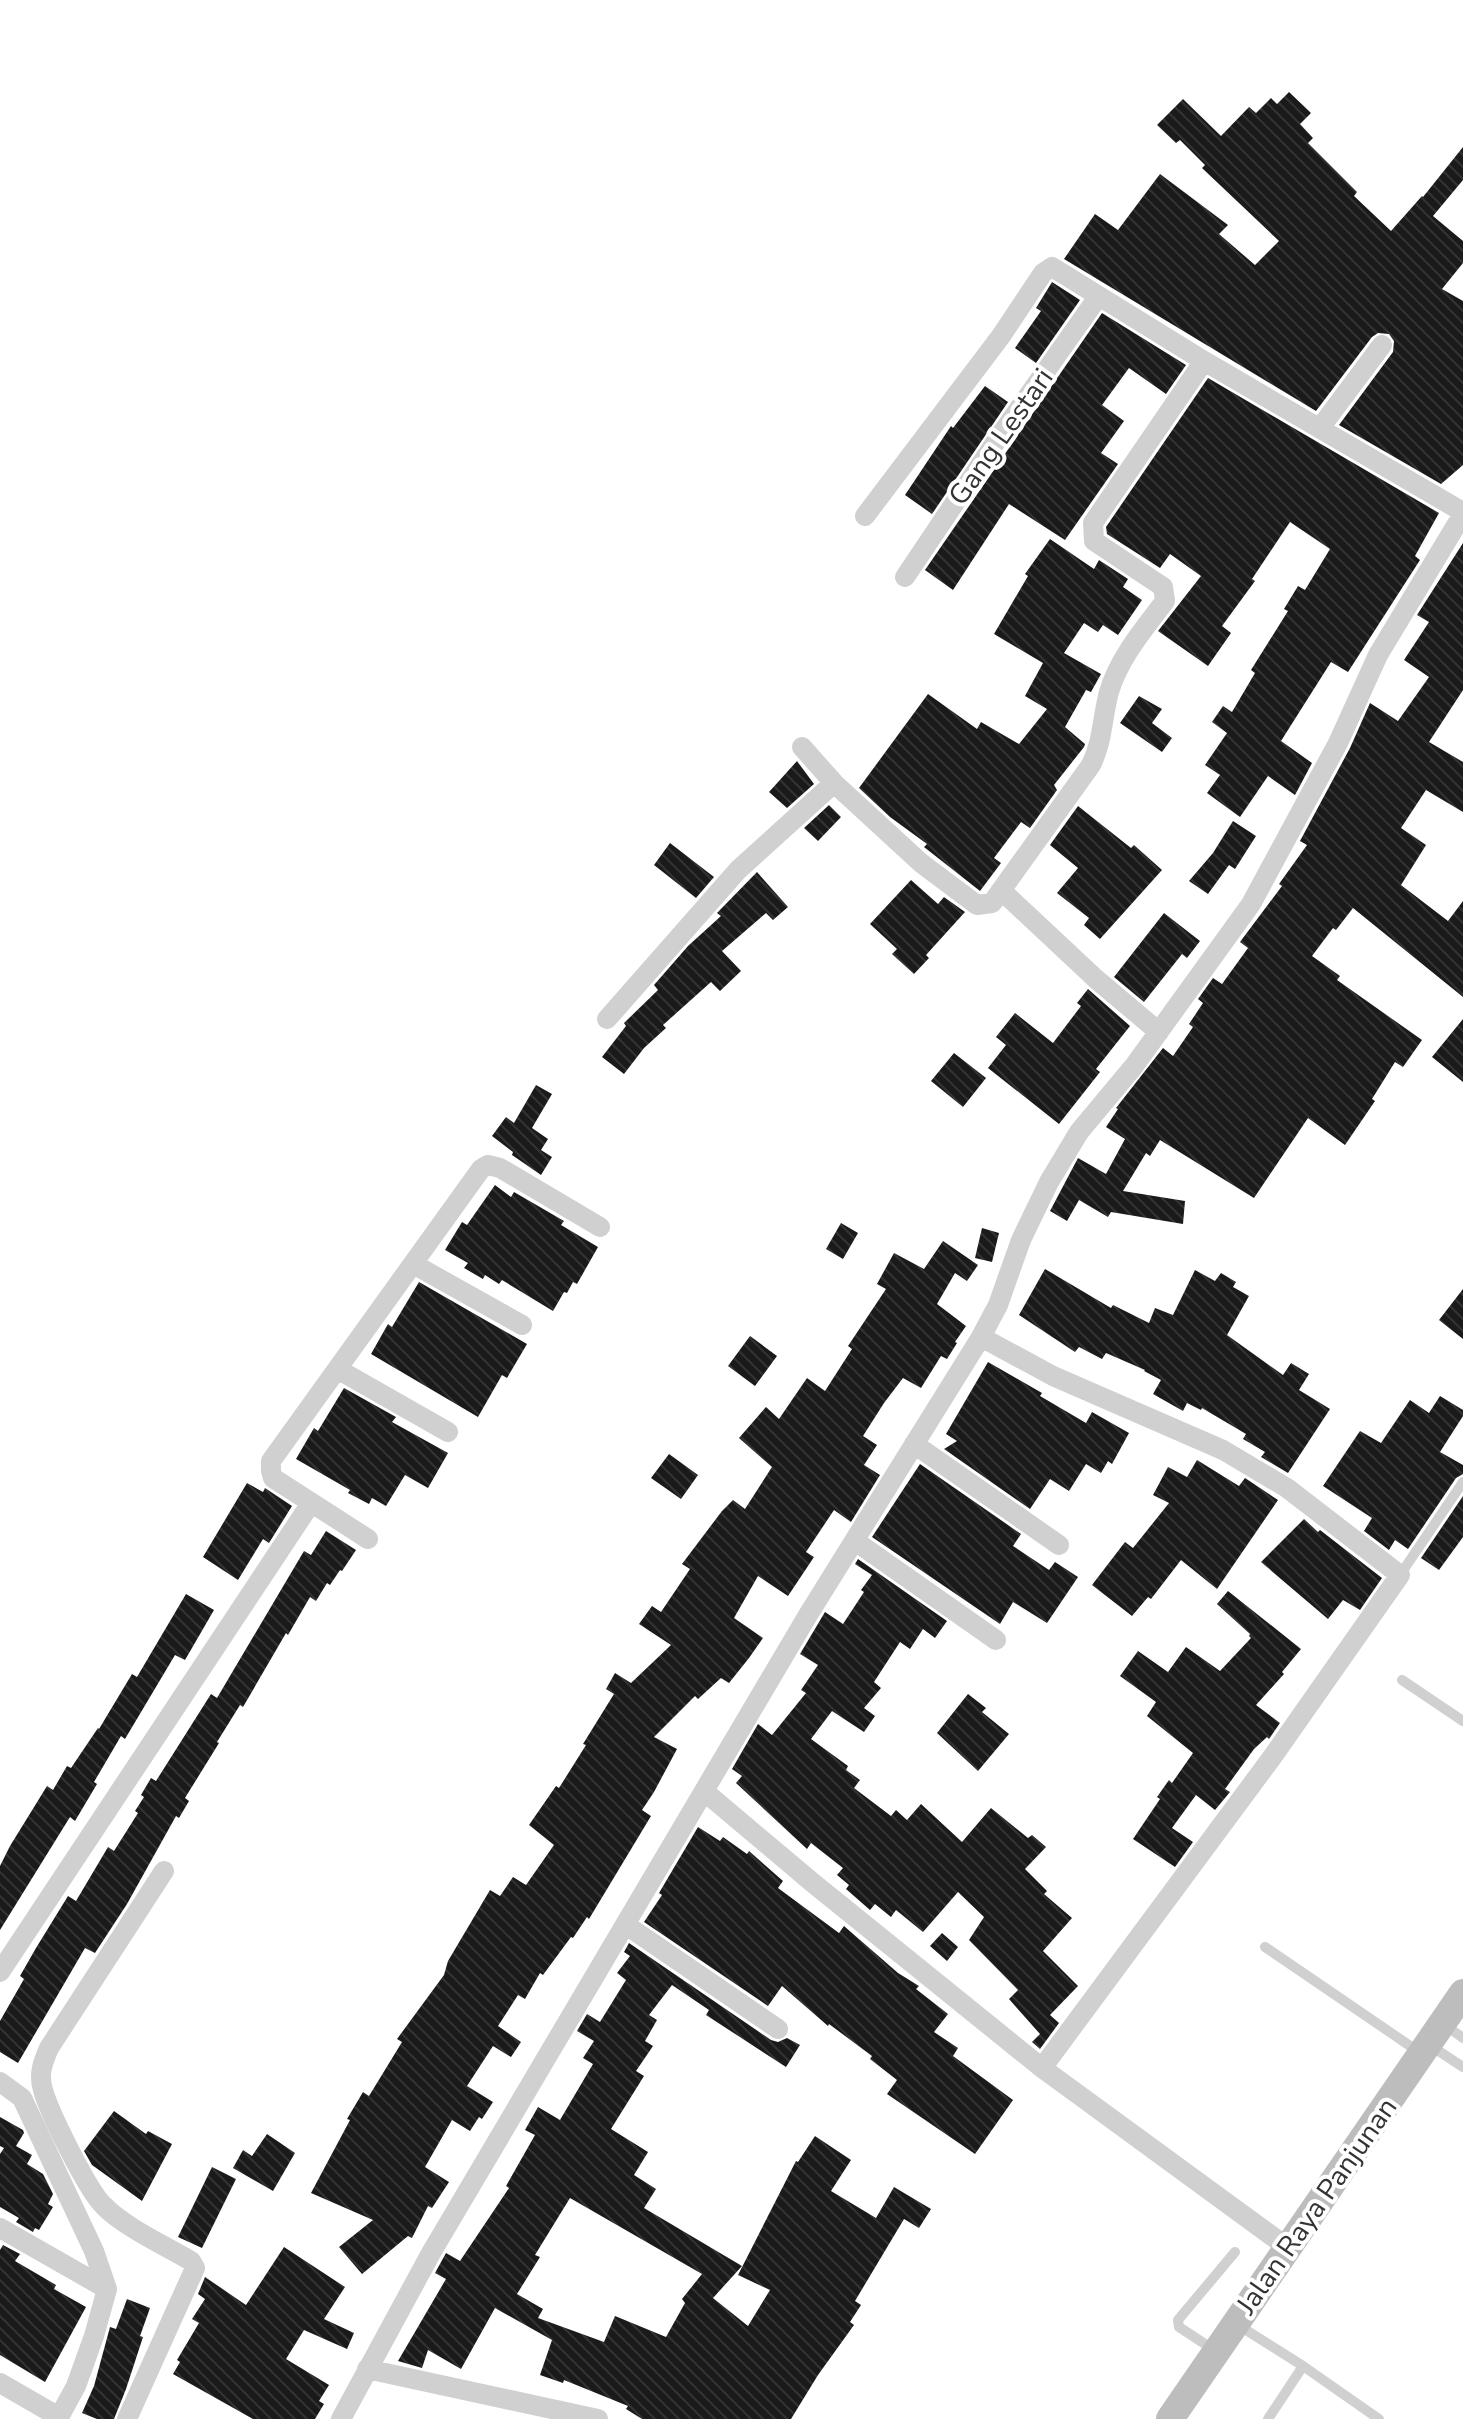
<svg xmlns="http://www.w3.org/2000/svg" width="1463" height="2419" viewBox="0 0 1463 2419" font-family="'Nunito Sans',sans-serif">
	<defs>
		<pattern id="building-back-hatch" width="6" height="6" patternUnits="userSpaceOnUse" patternTransform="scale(2)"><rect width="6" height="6" fill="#1a1a1a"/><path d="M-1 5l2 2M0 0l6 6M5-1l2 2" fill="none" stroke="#333"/></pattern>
	</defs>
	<rect width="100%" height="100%" fill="#fff"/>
	<path fill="url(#building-back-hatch)" fill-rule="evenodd" d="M 1289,92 L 1311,113 L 1300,124 L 1313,138 L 1308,143 L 1357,192 L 1354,196 L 1391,231 L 1422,196 L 1423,197 L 1463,147 L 1463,180 L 1433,216 L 1463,241 L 1463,263 L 1442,289 L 1463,301 L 1463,465 L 1441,484 L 1339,425 L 1393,352 L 1394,341 L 1389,334 L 1378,333 L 1372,337 L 1316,411 L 1064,259 L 1095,214 L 1118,230 L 1160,174 L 1228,225 L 1219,234 L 1255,265 L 1279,241 L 1202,168 L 1205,165 L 1180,140 L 1176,143 L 1157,125 L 1183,99 L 1221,136 L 1249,107 L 1256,113 L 1271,98 L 1277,104 Z
		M 1052,282 L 1080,300 L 1036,363 L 1015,348 L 1041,311 L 1036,308 Z
		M 1102,313 L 1186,365 L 1166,394 L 1129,368 L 1102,405 L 1124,421 L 1101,453 L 1118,464 L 1065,540 L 1009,504 L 953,590 L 925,570 Z
		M 1208,378 L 1439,513 L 1415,556 L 1420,560 L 1348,672 L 1331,662 L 1281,741 L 1312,763 L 1295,795 L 1268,776 L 1240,817 L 1207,793 L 1220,775 L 1205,765 L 1227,733 L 1212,722 L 1223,706 L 1232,712 L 1255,673 L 1251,670 L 1288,611 L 1284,609 L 1298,586 L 1305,590 L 1330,549 L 1290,522 L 1252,579 L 1255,581 L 1222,626 L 1231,633 L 1208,666 L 1158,631 L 1201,576 L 1170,554 L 1160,568 L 1107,534 L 1106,527 Z
		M 985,386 L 1008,402 L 932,514 L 905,495 L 951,426 L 953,428 Z
		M 1050,539 L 1094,569 L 1099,560 L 1128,579 L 1123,587 L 1142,600 L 1118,635 L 1103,625 L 1098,632 L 1084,623 L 1064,653 L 1101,674 L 1091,692 L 1086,690 L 1065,727 L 1085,744 L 1084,747 L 1054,785 L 1057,790 L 1030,828 L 1021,822 L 994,858 L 1001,863 L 980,891 L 924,847 L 927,844 L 890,817 L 859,788 L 928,694 L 977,729 L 981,722 L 1019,744 L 1047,709 L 1025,696 L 1043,663 L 994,634 L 1028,576 L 1025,574 Z
		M 1463,543 L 1463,690 L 1429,742 L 1463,762 L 1463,812 L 1426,790 L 1401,828 L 1426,845 L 1401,885 L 1448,921 L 1463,901 L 1463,997 L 1353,908 L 1336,930 L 1333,928 L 1312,956 L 1340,976 L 1337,980 L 1422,1040 L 1403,1067 L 1395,1062 L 1372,1099 L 1375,1101 L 1345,1145 L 1308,1118 L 1254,1198 L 1160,1140 L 1150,1156 L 1146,1153 L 1123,1191 L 1185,1201 L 1183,1224 L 1111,1212 L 1108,1217 L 1079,1200 L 1067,1221 L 1050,1211 L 1078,1158 L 1106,1174 L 1125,1139 L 1106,1127 L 1118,1109 L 1116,1108 L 1163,1048 L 1173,1056 L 1193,1027 L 1189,1024 L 1203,1003 L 1198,999 L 1213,978 L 1222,984 L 1248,948 L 1240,942 L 1282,886 L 1279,884 L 1307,845 L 1300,841 L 1350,748 L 1370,703 L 1398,721 L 1429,677 L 1404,660 L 1429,622 L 1417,615 Z
		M 1139,696 L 1162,709 L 1152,723 L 1172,738 L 1162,752 L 1120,723 Z
		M 797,761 L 814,784 L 787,808 L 769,792 Z
		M 829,805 L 841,817 L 818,841 L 804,828 Z
		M 1078,806 L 1131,848 L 1134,845 L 1162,870 L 1100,939 L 1084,925 L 1089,918 L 1057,893 L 1078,868 L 1050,845 Z
		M 1233,821 L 1256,836 L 1235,869 L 1229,865 L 1208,894 L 1189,881 L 1213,853 Z
		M 670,843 L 714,877 L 696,898 L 654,865 Z
		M 757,872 L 788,907 L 773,920 L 766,913 L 722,951 L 741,971 L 720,991 L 711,982 L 663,1025 L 666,1028 L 644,1048 L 624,1074 L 602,1057 L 626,1026 L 624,1023 L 658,990 L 654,985 L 688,946 L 721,916 L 717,913 Z
		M 911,880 L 938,904 L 944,897 L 965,912 L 926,955 L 929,958 L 914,974 L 892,954 L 897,949 L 870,924 Z
		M 1164,913 L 1200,941 L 1187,958 L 1182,954 L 1144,1002 L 1114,977 Z
		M 1088,989 L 1130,1026 L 1096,1069 L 1100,1072 L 1059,1124 L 988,1068 L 1006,1045 L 996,1037 L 1015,1013 L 1053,1043 L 1081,1006 L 1077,1003 Z
		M 1463,1019 L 1463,1082 L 1432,1057 Z
		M 954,1053 L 986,1078 L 963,1107 L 931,1081 Z
		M 536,1085 L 552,1094 L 532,1128 L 548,1139 L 541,1150 L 552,1157 L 541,1175 L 512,1155 L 513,1152 L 492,1136 L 506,1117 L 514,1123 Z
		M 495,1185 L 511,1197 L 514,1192 L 564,1221 L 561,1225 L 598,1247 L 577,1284 L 573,1282 L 567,1293 L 564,1292 L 553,1311 L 502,1280 L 499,1284 L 485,1275 L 483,1279 L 464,1268 L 468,1263 L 445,1250 L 462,1222 L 467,1225 Z
		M 841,1223 L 858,1233 L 843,1259 L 826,1249 Z
		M 982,1228 L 999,1233 L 992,1262 L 975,1258 Z
		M 943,1241 L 978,1265 L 967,1281 L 955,1273 L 937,1304 L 966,1326 L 955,1342 L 957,1343 L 947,1359 L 941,1356 L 921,1388 L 903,1378 L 884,1403 L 863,1436 L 877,1445 L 864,1465 L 880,1475 L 851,1522 L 834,1510 L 806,1552 L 814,1557 L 788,1596 L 758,1576 L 734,1618 L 763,1638 L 749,1658 L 729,1683 L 721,1678 L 698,1699 L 695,1696 L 654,1737 L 677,1749 L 654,1792 L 642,1810 L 651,1816 L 589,1919 L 587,1917 L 573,1938 L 571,1937 L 543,1975 L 540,1973 L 525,1999 L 518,1995 L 498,2026 L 521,2042 L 511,2057 L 493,2046 L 467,2086 L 493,2102 L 482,2119 L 479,2117 L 470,2131 L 452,2120 L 425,2167 L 449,2182 L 432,2208 L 428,2206 L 412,2238 L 408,2236 L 362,2274 L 339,2247 L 373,2220 L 311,2193 L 350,2120 L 347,2119 L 363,2092 L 369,2096 L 402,2042 L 397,2039 L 444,1975 L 448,1961 L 490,1890 L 500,1896 L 513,1877 L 526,1885 L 554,1845 L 529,1825 L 556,1786 L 559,1788 L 586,1745 L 583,1744 L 614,1694 L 606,1689 L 615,1673 L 631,1683 L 671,1645 L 639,1624 L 652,1606 L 661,1612 L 690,1569 L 682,1564 L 722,1511 L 733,1500 L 745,1509 L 772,1467 L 739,1438 L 766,1407 L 779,1419 L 807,1378 L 825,1391 L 852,1349 L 848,1346 L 886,1289 L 877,1284 L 894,1253 L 924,1269 Z
		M 1045,1269 L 1111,1308 L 1113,1305 L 1149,1323 L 1155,1308 L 1173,1315 L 1195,1270 L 1215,1281 L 1221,1273 L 1236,1282 L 1233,1287 L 1249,1296 L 1227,1335 L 1283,1375 L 1291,1363 L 1309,1374 L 1299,1390 L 1330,1409 L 1288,1473 L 1261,1457 L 1265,1452 L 1243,1439 L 1246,1434 L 1202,1408 L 1201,1410 L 1187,1403 L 1183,1411 L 1153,1394 L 1161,1380 L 1144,1371 L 1145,1370 L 1106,1353 L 1102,1359 L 1079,1347 L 1075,1352 L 1019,1315 Z
		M 419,1282 L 527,1344 L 507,1378 L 502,1375 L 478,1417 L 371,1354 L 388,1324 L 392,1327 Z
		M 1463,1289 L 1463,1339 L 1439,1320 Z
		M 750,1336 L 777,1356 L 755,1386 L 728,1366 Z
		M 988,1362 L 1042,1393 L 1040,1396 L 1086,1423 L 1092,1412 L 1129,1433 L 1112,1464 L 1108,1461 L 1101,1473 L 1086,1464 L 1069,1491 L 1050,1479 L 1030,1509 L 944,1449 L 957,1441 L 946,1434 Z
		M 344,1388 L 396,1417 L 392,1422 L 448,1453 L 428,1488 L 405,1475 L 386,1506 L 372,1498 L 369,1504 L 348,1493 L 350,1490 L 296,1459 L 314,1428 L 318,1431 Z
		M 1440,1396 L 1463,1410 L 1463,1416 L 1440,1452 L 1463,1465 L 1463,1474 L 1456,1478 L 1408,1549 L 1395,1540 L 1389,1550 L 1364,1531 L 1372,1518 L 1323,1486 L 1360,1431 L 1381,1443 L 1410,1400 L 1429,1413 Z
		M 669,1454 L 698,1475 L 681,1499 L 651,1478 Z
		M 1197,1460 L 1239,1486 L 1245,1478 L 1278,1500 L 1217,1589 L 1181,1560 L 1151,1599 L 1148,1597 L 1132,1616 L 1092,1585 L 1125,1542 L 1133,1548 L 1169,1503 L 1153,1495 L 1168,1467 L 1187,1477 Z
		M 920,1464 L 1021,1534 L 1013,1546 L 1049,1570 L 1055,1562 L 1078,1577 L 1047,1623 L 1013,1602 L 1000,1624 L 872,1537 Z
		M 247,1483 L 263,1492 L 265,1488 L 292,1506 L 269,1543 L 263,1539 L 238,1580 L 203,1557 Z
		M 1463,1496 L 1463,1537 L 1439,1570 L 1421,1558 Z
		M 1304,1519 L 1318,1532 L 1320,1530 L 1382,1578 L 1360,1610 L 1343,1600 L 1328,1619 L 1261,1562 Z
		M 326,1531 L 356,1550 L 342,1571 L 340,1570 L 330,1585 L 327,1583 L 316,1601 L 310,1597 L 288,1635 L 286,1633 L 243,1707 L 240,1705 L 217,1742 L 219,1743 L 185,1798 L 189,1801 L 179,1818 L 176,1816 L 127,1904 L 95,1953 L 85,1948 L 18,2063 L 0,2052 L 0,2021 L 24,1979 L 20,1976 L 36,1948 L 68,1896 L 76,1901 L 108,1847 L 114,1851 L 138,1813 L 135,1811 L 144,1797 L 141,1795 L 151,1778 L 156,1781 L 211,1694 L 217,1698 L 304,1551 L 311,1555 Z
		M 858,1559 L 947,1621 L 935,1638 L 923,1629 L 910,1649 L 900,1642 L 874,1682 L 881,1688 L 864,1708 L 875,1716 L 864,1732 L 832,1711 L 811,1739 L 848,1766 L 846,1770 L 860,1780 L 854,1788 L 891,1816 L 896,1810 L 907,1820 L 921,1804 L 962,1842 L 991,1808 L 1028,1838 L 1032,1835 L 1046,1847 L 1025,1869 L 1047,1891 L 1044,1894 L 1072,1918 L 1043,1951 L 1078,1986 L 1050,2015 L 1059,2023 L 1040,2049 L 1032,2042 L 1040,2034 L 1009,1999 L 1018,1990 L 969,1940 L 984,1917 L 958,1892 L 923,1932 L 896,1910 L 891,1917 L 875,1904 L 870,1910 L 846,1889 L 849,1885 L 837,1875 L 843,1868 L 811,1843 L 807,1849 L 736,1783 L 742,1776 L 732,1769 L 758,1724 L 772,1735 L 806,1693 L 801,1690 L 818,1665 L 800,1654 L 825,1612 L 843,1624 L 864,1592 L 861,1590 L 872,1575 L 855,1564 Z
		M 1228,1591 L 1301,1649 L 1282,1672 L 1284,1674 L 1256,1705 L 1280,1723 L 1269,1739 L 1267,1737 L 1254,1749 L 1225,1789 L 1230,1792 L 1215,1810 L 1196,1795 L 1172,1828 L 1193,1842 L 1175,1867 L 1133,1839 L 1160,1799 L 1157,1797 L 1169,1780 L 1172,1783 L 1193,1753 L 1147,1716 L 1156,1702 L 1120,1676 L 1138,1651 L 1168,1672 L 1186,1647 L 1220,1671 L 1251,1638 L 1249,1636 L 1250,1634 L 1217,1604 Z
		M 186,1594 L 214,1610 L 185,1660 L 175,1655 L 125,1739 L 121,1736 L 94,1782 L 97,1784 L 75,1821 L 70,1817 L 0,1930 L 0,1866 L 10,1846 L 47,1786 L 53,1790 L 67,1766 L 71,1768 L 98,1728 L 99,1729 L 132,1674 L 137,1677 Z
		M 968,1694 L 986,1708 L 982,1712 L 1009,1734 L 978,1771 L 937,1733 Z
		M 698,1827 L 720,1841 L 723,1837 L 747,1854 L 749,1851 L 783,1881 L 778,1888 L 839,1933 L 844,1926 L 898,1973 L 919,1986 L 916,1989 L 948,2014 L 934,2032 L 958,2048 L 953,2056 L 1013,2100 L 975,2154 L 887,2094 L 897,2080 L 870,2059 L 872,2056 L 829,2024 L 828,2026 L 782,1986 L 768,2006 L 644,1922 L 662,1895 L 659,1893 Z
		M 942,1933 L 958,1947 L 947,1961 L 930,1946 Z
		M 629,1943 L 771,2040 L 778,2042 L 787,2038 L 800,2045 L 786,2067 L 706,2015 L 709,2010 L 672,1985 L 649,2015 L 657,2020 L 645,2041 L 653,2046 L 636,2071 L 644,2076 L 611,2129 L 648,2152 L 634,2175 L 656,2189 L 644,2208 L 742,2266 L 713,2298 L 748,2326 L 770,2290 L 738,2275 L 796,2161 L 798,2162 L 815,2136 L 851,2160 L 831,2191 L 876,2218 L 894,2187 L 931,2209 L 919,2228 L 904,2219 L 855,2301 L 861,2305 L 850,2322 L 854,2325 L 818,2375 L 791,2419 L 642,2419 L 626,2409 L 628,2406 L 564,2380 L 563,2383 L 540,2375 L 552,2340 L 495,2308 L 461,2369 L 428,2350 L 422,2368 L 398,2361 L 446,2279 L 435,2273 L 446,2253 L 460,2261 L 509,2188 L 506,2186 L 535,2135 L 525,2130 L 538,2107 L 560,2120 L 593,2064 L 583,2058 L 594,2041 L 577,2031 L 587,2014 L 600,2022 L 626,1980 L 617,1973 L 630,1956 L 624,1952 ZM 570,2198 L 702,2274 L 682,2299 L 685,2303 L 666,2337 L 615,2316 L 604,2342 L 538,2318 L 543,2309 L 517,2294 L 540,2257 L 535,2255 Z
		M 114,2111 L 146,2134 L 148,2131 L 172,2144 L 142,2201 L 92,2165 L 84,2151 Z
		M 0,2117 L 23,2130 L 24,2133 L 16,2146 L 32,2155 L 27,2164 L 43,2174 L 53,2194 L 48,2204 L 53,2207 L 39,2230 L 35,2228 L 33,2232 L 16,2222 L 19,2218 L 0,2207 L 0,2154 L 4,2148 L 0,2146 Z
		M 267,2134 L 295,2153 L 273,2191 L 233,2168 L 243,2150 L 252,2156 Z
		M 212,2167 L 236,2179 L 202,2248 L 178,2237 Z
		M 3,2245 L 20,2254 L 15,2261 L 56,2285 L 54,2289 L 86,2307 L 45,2382 L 0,2355 L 0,2250 Z
		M 284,2247 L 345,2287 L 324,2319 L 354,2333 L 347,2349 L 304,2330 L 286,2359 L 329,2385 L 319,2401 L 324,2404 L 315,2419 L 253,2419 L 173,2374 L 180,2362 L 177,2360 L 199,2323 L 192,2319 L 205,2299 L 198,2294 L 205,2277 L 246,2305 Z
		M 127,2299 L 150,2308 L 140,2336 L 143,2337 L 126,2389 L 114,2419 L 97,2419 L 82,2413 L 94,2386 L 110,2327 L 116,2329 Z"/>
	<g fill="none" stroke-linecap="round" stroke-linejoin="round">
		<path stroke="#d0d0d0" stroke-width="10" d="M 1400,1575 L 1463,1482
			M 1402,1680 L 1463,1721
			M 1265,1947 L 1419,2052
			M 1445,2025 L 1463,2038
			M 1431,2046 L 1463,2067
			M 1238,2325 L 1303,2366 L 1379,2419
			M 1214,2350 L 1179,2327 L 1178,2320 L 1235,2252
			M 1268,2419 L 1303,2366"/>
		<path stroke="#d0d0d0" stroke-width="20" d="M 1320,428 L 1382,345
			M 865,516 L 1001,336 L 1043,273 L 1052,267 L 1204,361 L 1463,512
			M 905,577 L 999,437 L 1098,297
			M 802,747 L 834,783 L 921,863 L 977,905 L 992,903 L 1091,765 C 1103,741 1102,718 1109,692 C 1119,658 1144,629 1165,601 L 1163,587 L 1094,541 L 1093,523 L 1204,361
			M 1002,891 L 1096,979 L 1159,1032
			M 607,1019 L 738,870 L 834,783
			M 415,1265 L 522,1325
			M 981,1337 L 1053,1376 L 1223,1450 L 1287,1488 L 1400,1575 L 1273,1756 L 1042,2068
			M 339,1370 L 448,1432
			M 914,1444 L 1059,1545
			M 368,1539 L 273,1478 L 271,1471 L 271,1461 L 481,1169 L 488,1165 L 500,1168 L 600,1227
			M 855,1541 L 996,1640
			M 705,1792 L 813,1883 L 1042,2068 L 1287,2247
			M 626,1925 L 778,2029
			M 0,1972 L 311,1503
			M 0,2082 L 22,2098 L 94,2251 L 107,2289 L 94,2336 L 76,2386 L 58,2419
			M 0,2228 L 107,2289
			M 367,2369 L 598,2419
			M 0,2383 L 59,2417
			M 127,2419 L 195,2268 L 191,2261 C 164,2245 124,2227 103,2205 C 87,2189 49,2112 43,2090 C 38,2074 43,2062 49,2048 L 164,1871
			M 341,2419 L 431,2253 L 808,1615 L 981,1337 L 998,1305 L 1021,1240 L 1049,1182 L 1079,1132 L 1134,1066 L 1251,904 L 1338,743 L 1378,655 L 1463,514"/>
		<path stroke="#bdbdbd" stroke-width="28" d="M 1170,2419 L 1463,1993"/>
	</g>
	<g text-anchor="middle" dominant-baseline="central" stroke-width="8" stroke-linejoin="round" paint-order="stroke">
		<g font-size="28" fill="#333" stroke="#fff">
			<text transform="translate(1001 437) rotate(-55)">Gang Lestari</text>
			<text transform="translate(1317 2206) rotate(-55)">Jalan Raya Panjunan</text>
		</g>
	</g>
</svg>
